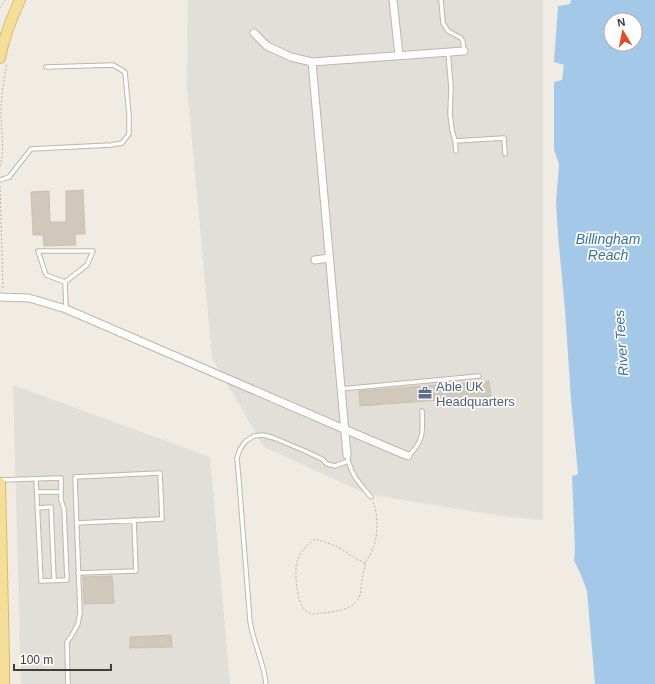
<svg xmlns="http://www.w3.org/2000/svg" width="655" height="684" viewBox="0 0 655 684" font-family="Arial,sans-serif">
	<rect width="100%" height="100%" fill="#f0ece3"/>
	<path fill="#e2ded8" d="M 188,0 L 543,0 L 543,520 L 501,516 L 367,494 L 264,447 L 212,358 L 187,86 Z
		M 13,385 L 210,457 L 230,684 L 21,684 Z"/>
	<path fill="#a4c9e8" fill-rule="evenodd" d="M 571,0 L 655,0 L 655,684 L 595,684 L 587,591 L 581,575 L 574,560 L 575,549 L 572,476 L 578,474 L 571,399 L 565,310 L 558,235 L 556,202 L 559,164 L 554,150 L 554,82 L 562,80 L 564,65 L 554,62 L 558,6 L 570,4 ZM 611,20 L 635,20 L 635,44 L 611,44 Z"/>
	<path fill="#d0c8ba" stroke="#cac0ae" d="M 83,190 L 85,234 L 75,234 L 76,245 L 44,246 L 43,235 L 33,235 L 31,192 L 49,191 L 50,222 L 66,222 L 66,191 Z
		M 489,381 L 491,396 L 360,406 L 359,391 Z
		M 112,576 L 114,603 L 84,604 L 83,577 Z
		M 171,635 L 172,647 L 130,648 L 130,637 Z"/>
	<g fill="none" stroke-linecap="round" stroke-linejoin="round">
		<g stroke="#bdb7aa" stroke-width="5.5">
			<path id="service" d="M 441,0 L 443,23 L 448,31 L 461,38 L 463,42 L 464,51
				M 448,52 L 451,88 L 450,114 L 452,130 L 455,141 L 456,151
				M 455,141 L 504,138 L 505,154
				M 0,180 L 9,177 L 31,149 L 111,145 L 122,143 L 129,134 L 129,115 L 125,72 L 113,65 L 46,67
				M 65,282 L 87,265 L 93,251 L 38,251 L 46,275 L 65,282 L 66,308
				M 341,389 L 479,376
				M 347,455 C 351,475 358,482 371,497
				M 408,456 C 424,442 423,430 422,411
				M 0,480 L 61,478 L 61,500 L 64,509 L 67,580 L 41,581 L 36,479
				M 37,492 L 60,492
				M 38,508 L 51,507 L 54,580
				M 78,573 L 136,571 L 134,520
				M 68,684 L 67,642 L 72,635 L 78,624 L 80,613 L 75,477 L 160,473 L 162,519 L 77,523
				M 266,684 C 264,662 253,643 250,621 L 239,481 L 237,458 L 240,449 L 246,441 L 254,436 L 263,435 L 274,438 L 305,451 L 322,459 L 327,464 L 335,466 L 348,461"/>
		</g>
		<g stroke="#bdb7aa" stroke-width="9">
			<path id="minor" d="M 393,0 L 399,55
				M 254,33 L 267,46 L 291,57 L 312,62 L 464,51
				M 312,62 L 347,455
				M 315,260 L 329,258
				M 0,297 L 29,298 L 66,309 L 344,429 L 408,456"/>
		</g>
		<g stroke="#d7bb6a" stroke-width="12">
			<path id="primary" d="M 0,58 C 4,38 11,19 20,0
				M 0,483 L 4,657 L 4,684"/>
		</g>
		<path stroke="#bab099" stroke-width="1" stroke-dasharray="2 2" stroke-linecap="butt" d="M 0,8 L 5,0
			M 0,166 C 5,149 1,131 1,113 C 1,96 4,79 7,63
			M 0,186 L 3,290
			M 365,563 L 359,560 L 336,546 L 316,539 C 307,544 300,551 297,562 C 294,573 297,604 306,611 C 311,615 316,614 321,613 C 335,612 355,610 360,595 C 361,591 361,586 362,583 C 362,577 364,571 365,564 L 365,563 C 370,555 375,546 376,537 C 378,526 377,512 373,502"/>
		<use href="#service" stroke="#fff" stroke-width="3.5"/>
		<use href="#minor" stroke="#fff" stroke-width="7"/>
		<use href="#primary" stroke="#f4de98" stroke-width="10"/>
	</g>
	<defs>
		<g id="office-bare" transform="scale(1.08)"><path d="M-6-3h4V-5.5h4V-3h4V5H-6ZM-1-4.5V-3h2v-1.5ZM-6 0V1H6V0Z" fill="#5c6f8a" stroke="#fff" stroke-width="2.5" paint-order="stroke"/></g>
	</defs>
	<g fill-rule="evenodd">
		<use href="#office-bare" x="425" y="393"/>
	</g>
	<g text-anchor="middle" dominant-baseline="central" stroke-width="3.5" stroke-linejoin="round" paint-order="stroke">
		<g font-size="13" fill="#4e5e75" stroke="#fff" text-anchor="start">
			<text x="436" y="386">Able UK<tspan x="436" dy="15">Headquarters</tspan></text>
		</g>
		<g font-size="14" font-style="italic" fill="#3870a1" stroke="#fff">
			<text x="608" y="239">Billingham<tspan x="608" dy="16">Reach</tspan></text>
			<text transform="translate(621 343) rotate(-94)">River Tees</text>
		</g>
	</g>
	<g transform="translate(623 32) rotate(350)"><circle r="19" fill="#ffffff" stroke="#b3b1ae"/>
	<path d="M0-3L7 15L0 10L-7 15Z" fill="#e54b25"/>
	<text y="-6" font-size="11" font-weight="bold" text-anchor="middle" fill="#413c34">N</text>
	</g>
	<path d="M14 664v6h97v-6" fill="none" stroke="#413c34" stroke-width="2"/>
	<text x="20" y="664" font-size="12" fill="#413c34" stroke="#ffffff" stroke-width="3" paint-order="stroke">100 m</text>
</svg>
